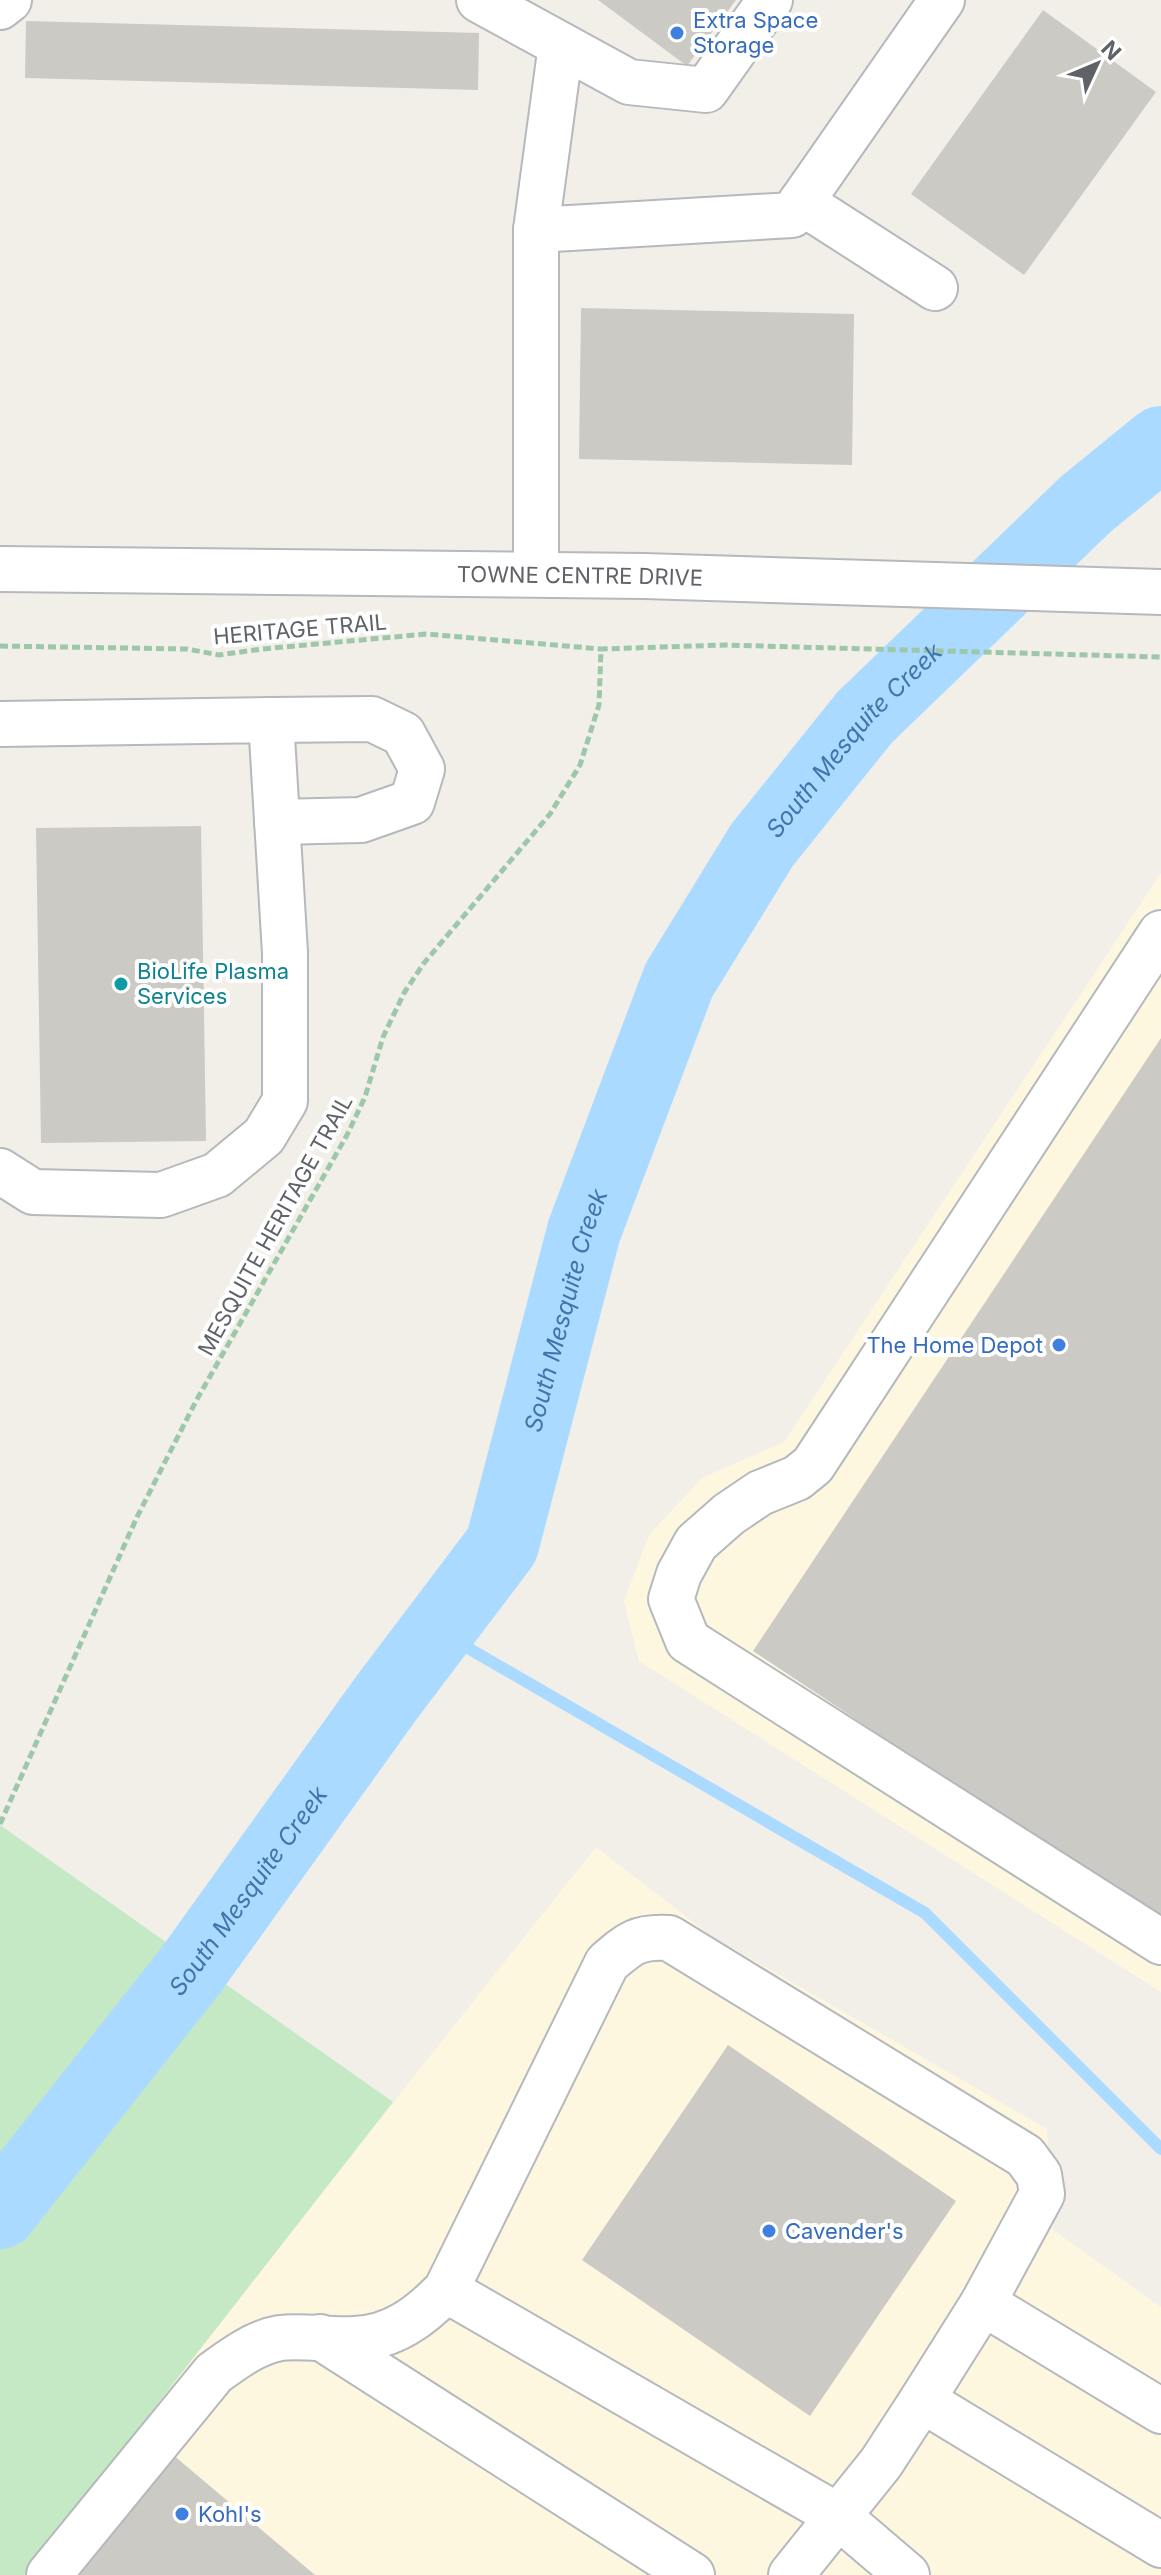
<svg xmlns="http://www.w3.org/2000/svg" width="1161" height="2575" viewBox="0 0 1161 2575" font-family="Inter,sans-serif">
	<rect width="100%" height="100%" fill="#f1efe8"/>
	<path fill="#fef7e0" d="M 1161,873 L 1161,1992 L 639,1661 L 624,1601 L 649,1535 L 702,1478 L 784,1442 Z
		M 596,1847 L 710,1935 L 1047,2129 L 1053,2230 L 1161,2307 L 1161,2575 L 18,2575 Z"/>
	<path fill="#c5e8c5" d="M 0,1825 L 393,2102 L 24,2575 L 0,2575 Z"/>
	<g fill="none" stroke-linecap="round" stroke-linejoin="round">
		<path stroke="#aadaff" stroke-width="12" d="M 437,1630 L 925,1913 L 1161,2149"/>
		<path stroke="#aadaff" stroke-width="74" id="s1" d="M 0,2212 L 191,1970 L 387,1697 L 502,1545 L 584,1231 L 679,980 L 762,845 L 865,717 L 1086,504 L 1161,443"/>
	</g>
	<path fill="#cccac5" d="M 598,0 L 736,0 L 687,66 Z
		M 1043,10 L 1156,92 L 1024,275 L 911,194 Z
		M 26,21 L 479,33 L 478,90 L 25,78 Z
		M 581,308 L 854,314 L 852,465 L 579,459 Z
		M 201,826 L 206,1141 L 41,1143 L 36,828 Z
		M 1161,1038 L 1161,1913 L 1157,1919 L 753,1651 Z
		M 728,2045 L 956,2201 L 810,2416 L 582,2260 Z
		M 172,2454 L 315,2575 L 69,2575 Z"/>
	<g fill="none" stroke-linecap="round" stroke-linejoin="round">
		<g stroke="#b5b8bc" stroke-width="48">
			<g id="minor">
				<path d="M 479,0 L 629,82 L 706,90 L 770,0"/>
				<path d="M 0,7 L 9,0"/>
				<path d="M 561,45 L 536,230 L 792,215 L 942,0"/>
				<path d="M 801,202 L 935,288"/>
				<path id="s2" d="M 0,569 L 644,576 L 1161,592"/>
				<path d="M 536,574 L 536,230"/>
				<path d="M 271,720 L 372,719 L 403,734 L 422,769 L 412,802 L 361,820 L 277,822"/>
				<path d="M 0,724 L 271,720 L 285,953 L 285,1101 L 264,1136 L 217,1175 L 161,1195 L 33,1192 L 0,1171"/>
				<path d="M 1161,933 L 813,1465 L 797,1478 L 760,1493 L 729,1514 L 696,1543 L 679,1574 L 671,1599 L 688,1641 L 1161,1942"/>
				<path d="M 446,2290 L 838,2516 L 907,2575"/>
				<path d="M 320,2337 L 692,2575"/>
				<path d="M 922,2400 L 983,2303"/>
				<path d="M 49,2575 L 214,2373 C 233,2359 256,2342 280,2338 C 305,2335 330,2341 355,2339 C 393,2337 420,2317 446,2290 L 607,1963 C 630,1943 638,1936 669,1938 L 1025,2156 L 1039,2175 L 1042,2194 L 983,2303 L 1161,2411"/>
				<path d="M 791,2575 L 881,2463 L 922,2400 L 1161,2545"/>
			</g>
		</g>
		<path stroke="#9cc7a9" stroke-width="5" stroke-dasharray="8 4" stroke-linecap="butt" d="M 0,646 L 187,649 L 219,655 L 262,649 L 426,634 L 601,649
			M 0,1824 L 137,1517 L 196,1401 L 347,1135 L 365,1097 L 383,1037 L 404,993 L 424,963 L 550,814 L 580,765 L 599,705 L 601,649 L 725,645 L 1161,657"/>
		<use href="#minor" stroke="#fff" stroke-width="44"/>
	</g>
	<g fill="#3f7fe0" stroke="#fff" stroke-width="3">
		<circle cx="677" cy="33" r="8"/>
		<circle cx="1059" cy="1345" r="8"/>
		<circle cx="769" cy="2231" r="8"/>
		<circle cx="182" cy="2514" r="8"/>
	</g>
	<circle fill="#0f9aa8" stroke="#fff" stroke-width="3" cx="121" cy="984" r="8"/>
	<g text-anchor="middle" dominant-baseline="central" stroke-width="8" stroke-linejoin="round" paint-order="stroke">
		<g font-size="22" fill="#366cbe" stroke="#fff" text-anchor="start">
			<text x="693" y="20">Extra Space<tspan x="693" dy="25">Storage</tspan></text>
			<text x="1043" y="1345" text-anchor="end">The Home Depot</text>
			<text x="785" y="2231">Cavender's</text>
			<text x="198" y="2514">Kohl's</text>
		</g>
		<g font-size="22" fill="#5f6368" stroke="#fff">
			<text stroke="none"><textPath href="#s2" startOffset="580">TOWNE CENTRE DRIVE</textPath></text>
			<text transform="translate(300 629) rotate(-5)">HERITAGE TRAIL</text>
			<text transform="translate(275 1225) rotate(-61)">MESQUITE HERITAGE TRAIL</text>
		</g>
		<g font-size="22" fill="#0d838f" stroke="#fff" text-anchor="start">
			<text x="137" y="971">BioLife Plasma<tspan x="137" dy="25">Services</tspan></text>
		</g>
		<g font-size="24" font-style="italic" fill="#4174aa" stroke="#fff">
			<text stroke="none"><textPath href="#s1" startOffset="1726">South Mesquite Creek</textPath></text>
			<text stroke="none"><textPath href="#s1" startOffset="1078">South Mesquite Creek</textPath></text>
			<text stroke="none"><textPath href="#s1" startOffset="406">South Mesquite Creek</textPath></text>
		</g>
	</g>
	<g transform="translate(1097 64) rotate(46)" stroke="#ffffff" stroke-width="6" paint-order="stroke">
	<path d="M0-6L14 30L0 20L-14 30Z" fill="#5f6368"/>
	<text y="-12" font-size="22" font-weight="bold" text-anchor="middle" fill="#5f6368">N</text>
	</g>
</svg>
